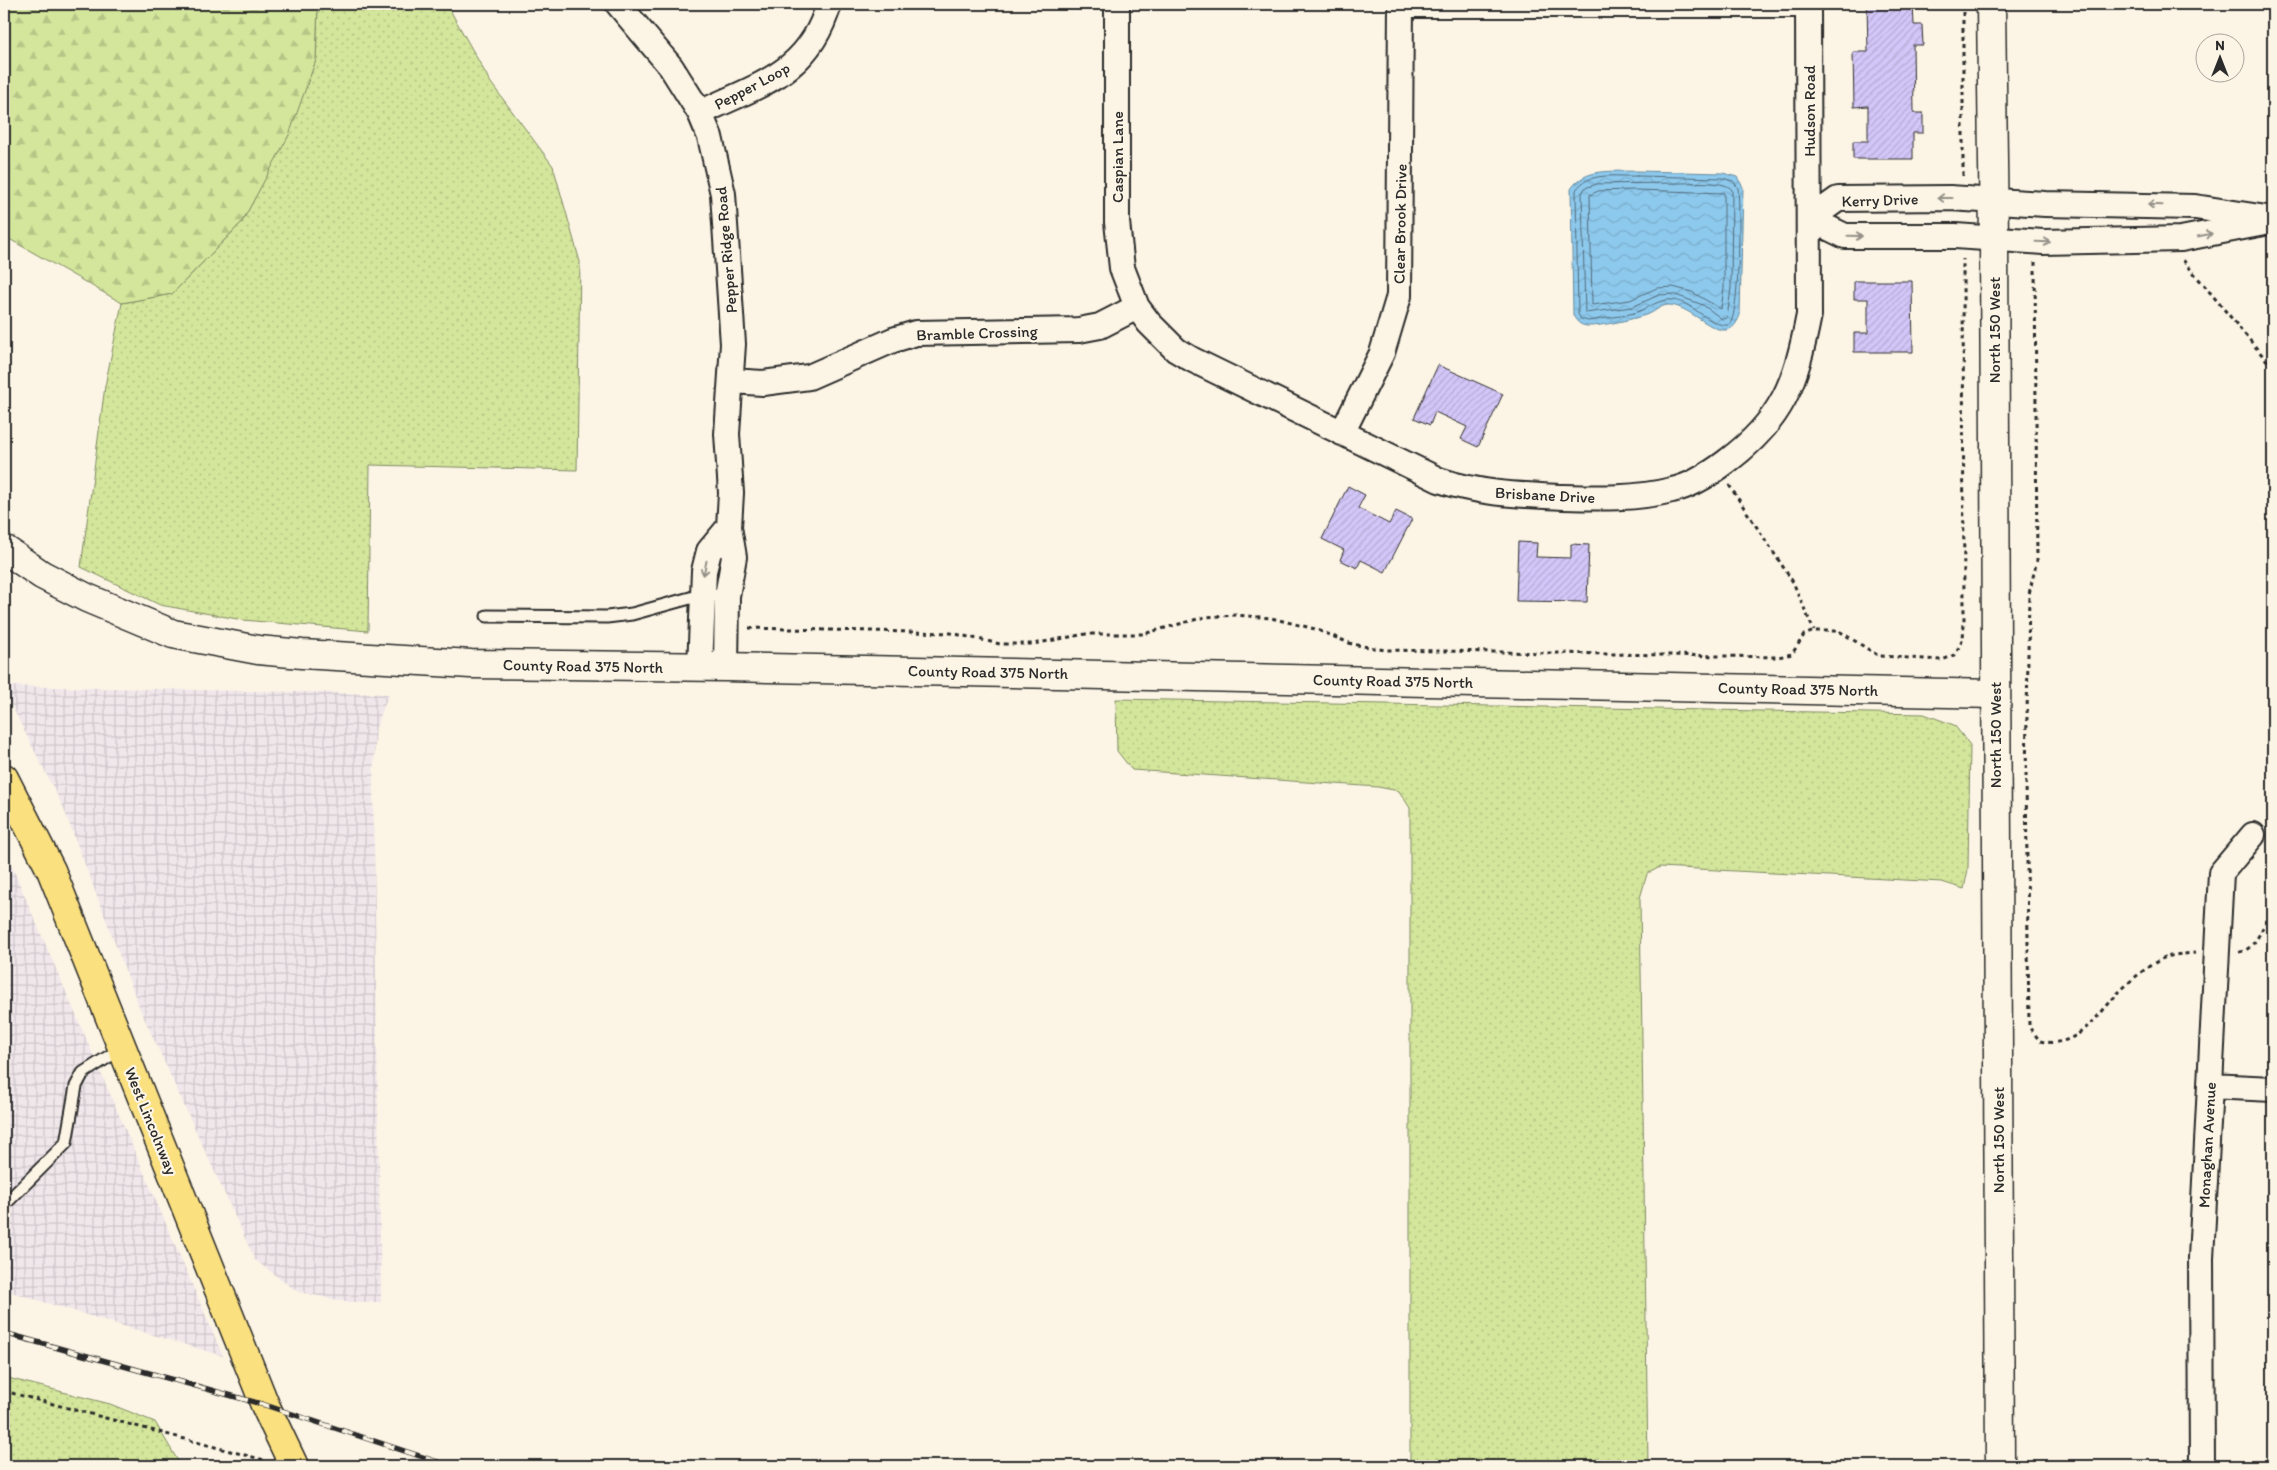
<svg xmlns="http://www.w3.org/2000/svg" width="2277" height="1470" viewBox="0 0 2277 1470" font-family="Itim,sans-serif">
	<defs>
		<pattern id="industrial-grid" width="8" height="8" patternUnits="userSpaceOnUse" patternTransform="scale(1.25)"><rect width="8" height="8" fill="#f0e7eb"/><path d="M0 4h8M4 0v8" fill="none" stroke="#cec6ca"/></pattern>
		<pattern id="grass-dots" width="8" height="8" patternUnits="userSpaceOnUse" patternTransform="scale(1.25)"><rect width="8" height="8" fill="#d3e69b"/><path d="M2 2h.1M6 6h.1" fill="none" stroke="#b5c586" stroke-width="1.8" stroke-linecap="round"/></pattern>
		<pattern id="forest-firs" width="22" height="20" patternUnits="userSpaceOnUse" patternTransform="scale(1.25)"><rect width="22" height="20" fill="#d3e69b"/><path d="M5 1l3.5 6h-7zM16 11l3.5 6h-7z" fill="#b5c586"/></pattern>
		<pattern id="water-waves" width="16" height="10" patternUnits="userSpaceOnUse" patternTransform="scale(1.25)"><rect width="16" height="10" fill="#8dc9ed"/><path d="M0 5q4-4 8 0t8 0" fill="none" stroke="#7aadcb"/></pattern>
		<pattern id="building-hatch" width="6" height="6" patternUnits="userSpaceOnUse" patternTransform="scale(1.25)"><rect width="6" height="6" fill="#d3c6f8"/><path d="M-1 1l2-2M0 6l6-6M5 7l2-2" fill="none" stroke="#b5aad5"/></pattern>
	</defs>
	<rect width="100%" height="100%" fill="#fcf5e5"/>
	<filter id="ink" filterUnits="userSpaceOnUse"><feTurbulence type="fractalNoise" baseFrequency=".02" numOctaves="2"/><feDisplacementMap in="SourceGraphic" scale="10" xChannelSelector="R" yChannelSelector="G"/><feConvolveMatrix kernelMatrix="1 2 1 2 8 2 1 2 1" color-interpolation-filters="sRGB"/></filter>
	<g filter="url(#ink)">
		<path fill="url(#industrial-grid)" d="M 4,686 L 389,694 L 376,727 L 373,780 L 381,1302 L 348,1302 L 298,1292 L 255,1260 L 140,1009 L 63,807 L 4,691 Z
			M 4,848 L 223,1356 L 4,1290 Z"/>
		<path fill="url(#grass-dots)" stroke="#7f8863" d="M 318,4 L 449,4 L 450,10 L 491,83 L 553,166 L 580,262 L 577,470 L 370,465 L 368,631 L 243,620 L 160,605 L 81,567 L 105,386 L 122,303 L 172,294 L 242,222 L 288,135 L 316,60 Z
			M 1116,699 L 1924,714 L 1954,725 L 1970,745 L 1968,869 L 1964,889 L 1942,882 L 1660,867 L 1647,874 L 1640,898 L 1648,1466 L 1410,1466 L 1410,808 L 1399,791 L 1378,787 L 1132,770 L 1117,751 Z
			M 4,1377 L 110,1404 L 155,1422 L 181,1466 L 4,1466 Z"/>
		<path fill="url(#forest-firs)" stroke="#7f8863" d="M 4,4 L 318,4 L 316,60 L 289,135 L 242,222 L 172,294 L 122,303 L 4,236 Z"/>
		<path fill="url(#water-waves)" stroke="#668a9f" d="M 1637,171 L 1723,173 L 1737,177 L 1743,187 L 1740,315 C 1726,354 1695,305 1668,305 C 1660,306 1657,310 1651,313 C 1640,318 1598,327 1587,326 C 1579,325 1576,321 1573,315 L 1571,189 C 1585,167 1613,172 1637,171 Z"/>
		<g fill="none" stroke-linecap="round" stroke-linejoin="round">
			<path stroke="#526a79" stroke-width="1" d="M 1637,176 L 1722,178 L 1733,181 L 1738,188 C 1740,207 1740,316 1729,325 C 1710,327 1695,304 1674,300 C 1659,298 1648,309 1634,313 C 1619,317 1604,318 1588,321 L 1581,319 L 1578,314 L 1576,190 C 1588,171 1617,177 1637,176 Z
				M 1680,183 C 1692,183 1726,180 1732,190 L 1731,288 L 1727,318 L 1722,319 L 1703,305 L 1673,294 L 1659,295 L 1632,307 L 1585,313 L 1582,193 L 1585,188 L 1597,184 Z
				M 1637,190 L 1724,193 L 1724,288 L 1721,309 L 1692,292 L 1673,287 L 1657,288 L 1630,300 L 1592,305 L 1590,195 L 1598,191 Z"/>
		</g>
		<path fill="url(#building-hatch)" stroke="#2b2b2b" d="M 1867,4 L 1913,4 L 1914,25 L 1922,25 L 1923,45 L 1913,45 L 1914,113 L 1923,113 L 1923,133 L 1913,133 L 1913,159 L 1853,159 L 1853,141 L 1868,141 L 1868,106 L 1854,107 L 1853,52 L 1868,52 Z
			M 1854,281 L 1912,281 L 1913,352 L 1854,352 L 1854,333 L 1868,333 L 1868,299 L 1854,299 Z
			M 1438,365 L 1503,394 L 1478,447 L 1461,439 L 1467,427 L 1435,412 L 1430,425 L 1414,418 Z
			M 1348,486 L 1365,495 L 1358,508 L 1389,524 L 1396,511 L 1412,519 L 1385,572 L 1361,560 L 1357,568 L 1340,560 L 1344,550 L 1322,539 Z
			M 1518,542 L 1537,543 L 1536,557 L 1571,558 L 1571,544 L 1589,545 L 1587,602 L 1516,601 Z"/>
		<g fill="none" stroke-linecap="round" stroke-linejoin="round">
			<g stroke="#2b2b2b" stroke-width="15">
				<path id="service" d="M 487,616 L 607,617 L 632,614 L 701,595 L 727,596
					M 4,1205 L 66,1143 L 76,1086 L 83,1073 L 122,1048"/>
			</g>
			<g stroke="#2b2b2b" stroke-width="28">
				<path id="minor" d="M 618,4 L 671,67 L 700,113 L 710,137 L 723,194 L 733,344 L 727,434 L 731,493 L 729,527 L 734,557 L 727,596 L 726,667
					M 1117,4 L 1117,222 L 1122,268 L 1137,307 L 1149,323 L 1176,350 L 1193,360 L 1439,480 C 1480,494 1520,495 1563,497 C 1600,498 1636,499 1672,490 C 1692,486 1710,474 1726,462 C 1783,420 1796,382 1809,315 L 1808,4
					M 1401,5 L 1808,5
					M 700,113 C 759,84 809,74 829,4
					M 1810,219 L 1838,199 L 1950,198 L 2045,204 L 2195,207 L 2273,219
					M 1810,219 L 1845,236 L 1955,236 L 2043,242 L 2181,239 L 2264,223
					M 731,381 L 763,383 L 809,377 L 893,340 L 916,333 L 1079,330 L 1100,326 L 1137,307
					M 1342,433 L 1382,353 L 1399,296 L 1401,4
					M 700,667 L 704,571 L 709,551 L 729,527
					M 2210,1086 L 2273,1089
					M 2202,1466 L 2201,1258 L 2221,873 L 2253,835"/>
			</g>
			<g stroke="#2b2b2b" stroke-width="31">
				<path id="tertiary" d="M 1991,4 L 1994,239 L 2000,1466
					M 4,549 L 42,575 L 87,598 L 173,634 L 258,650 L 302,654 L 471,664 L 726,667 L 1995,694"/>
			</g>
			<g stroke="#2b2b2b" stroke-width="31">
				<path id="primary" d="M 4,778 L 51,870 L 265,1405 L 294,1466"/>
			</g>
			<path stroke="#2b2b2b" stroke-width="3" stroke-dasharray="4 4" stroke-linecap="butt" d="M 1963,4 L 1963,178
				M 2183,260 L 2273,368
				M 2035,262 L 2037,560 L 2029,594 L 2026,778 L 2029,1027 L 2040,1041 C 2076,1050 2097,1016 2118,993 C 2130,981 2148,965 2164,958 C 2173,954 2186,954 2195,953
				M 1729,485 L 1793,582 L 1814,631
				M 749,628 L 951,633 L 1000,644 L 1033,644 L 1086,634 L 1143,634 L 1205,617 L 1235,615 L 1271,618 L 1315,629 L 1352,644 L 1385,650 L 1778,657 L 1792,654 L 1804,635 L 1814,631 L 1839,631 L 1879,656 L 1942,660 L 1955,655 L 1963,639 L 1964,623 L 1963,259
				M 2239,952 C 2257,950 2263,923 2273,910
				M 4,1391 L 264,1460"/>
			<use href="#service" stroke="#fcf5e5" stroke-width="11"/>
			<use href="#minor" stroke="#fcf5e5" stroke-width="24"/>
			<use href="#tertiary" stroke="#fcf5e5" stroke-width="28"/>
			<use href="#primary" stroke="#fbe080" stroke-width="28"/>
			<g stroke="#2b2b2b" stroke-width="5.5">
				<path id="rail" d="M 4,1333 L 265,1405 L 450,1466"/>
			</g>
			<use href="#rail" stroke="#fcf5e5" stroke-width="4" stroke-dasharray="11" stroke-linecap="butt"/>
		</g>
		<defs><path id="oneway-shaft" d="M-6 0H5M1.5-3L5.5 0L1.5 3" fill="none" stroke-width="1.6" stroke-linecap="round" stroke-linejoin="round" transform="scale(1.25)"/></defs>
		<g stroke="#949088">
			<use href="#oneway-shaft" transform="translate(1945 198) rotate(180)"/>
			<use href="#oneway-shaft" transform="translate(2155 205) rotate(-178)"/>
			<use href="#oneway-shaft" transform="translate(2205 235) rotate(-11)"/>
			<use href="#oneway-shaft" transform="translate(1855 236) rotate(1)"/>
			<use href="#oneway-shaft" transform="translate(2043 242) rotate(2)"/>
			<use href="#oneway-shaft" transform="translate(705 568) rotate(102)"/>
		</g>
	</g>
	<g text-anchor="middle" dominant-baseline="central" stroke-width="4.5" stroke-linejoin="round" paint-order="stroke">
		<g font-size="16" fill="#2b2b2b" stroke="#fcf5e5">
			<text transform="translate(752 86) rotate(-28)">Pepper Loop</text>
			<text transform="translate(1809 111) rotate(-90)">Hudson Road</text>
			<text transform="translate(1117 157) rotate(-90)">Caspian Lane</text>
			<text transform="translate(1880 200) rotate(-2)">Kerry Drive</text>
			<text transform="translate(1400 224) rotate(-89)">Clear Brook Drive</text>
			<text transform="translate(726 250) rotate(-95)">Pepper Ridge Road</text>
			<text transform="translate(1994 330) rotate(-90)">North 150 West</text>
			<text transform="translate(977 333) rotate(-2)">Bramble Crossing</text>
			<text transform="translate(1545 495) rotate(3)">Brisbane Drive</text>
			<text transform="translate(583 666) rotate(1)">County Road 375 North</text>
			<text transform="translate(988 672) rotate(1)">County Road 375 North</text>
			<text transform="translate(1393 681) rotate(1)">County Road 375 North</text>
			<text transform="translate(1798 689) rotate(1)">County Road 375 North</text>
			<text transform="translate(1995 735) rotate(-90)">North 150 West</text>
			<text transform="translate(151 1121) rotate(68)">West Lincolnway</text>
			<text transform="translate(1998 1140) rotate(-90)">North 150 West</text>
			<text transform="translate(2207 1145) rotate(-87)">Monaghan Avenue</text>
		</g>
	</g>
	<rect width="2277" height="1470" fill="none" stroke="#fcf5e5" stroke-width="20"/>
	<rect x="10" y="10" width="2257" height="1450" fill="none" stroke="#2b2b2b" stroke-width="2" filter="url(#ink)"/>
	<g transform="translate(2220 58)"><circle r="24" fill="#fcf5e5" stroke="#a8a49b"/>
	<path d="M0-4L9 19L0 12L-9 19Z" fill="#2b2b2b"/>
	<text y="-8" font-size="14" font-weight="bold" text-anchor="middle" fill="#2b2b2b">N</text>
	</g>
</svg>
